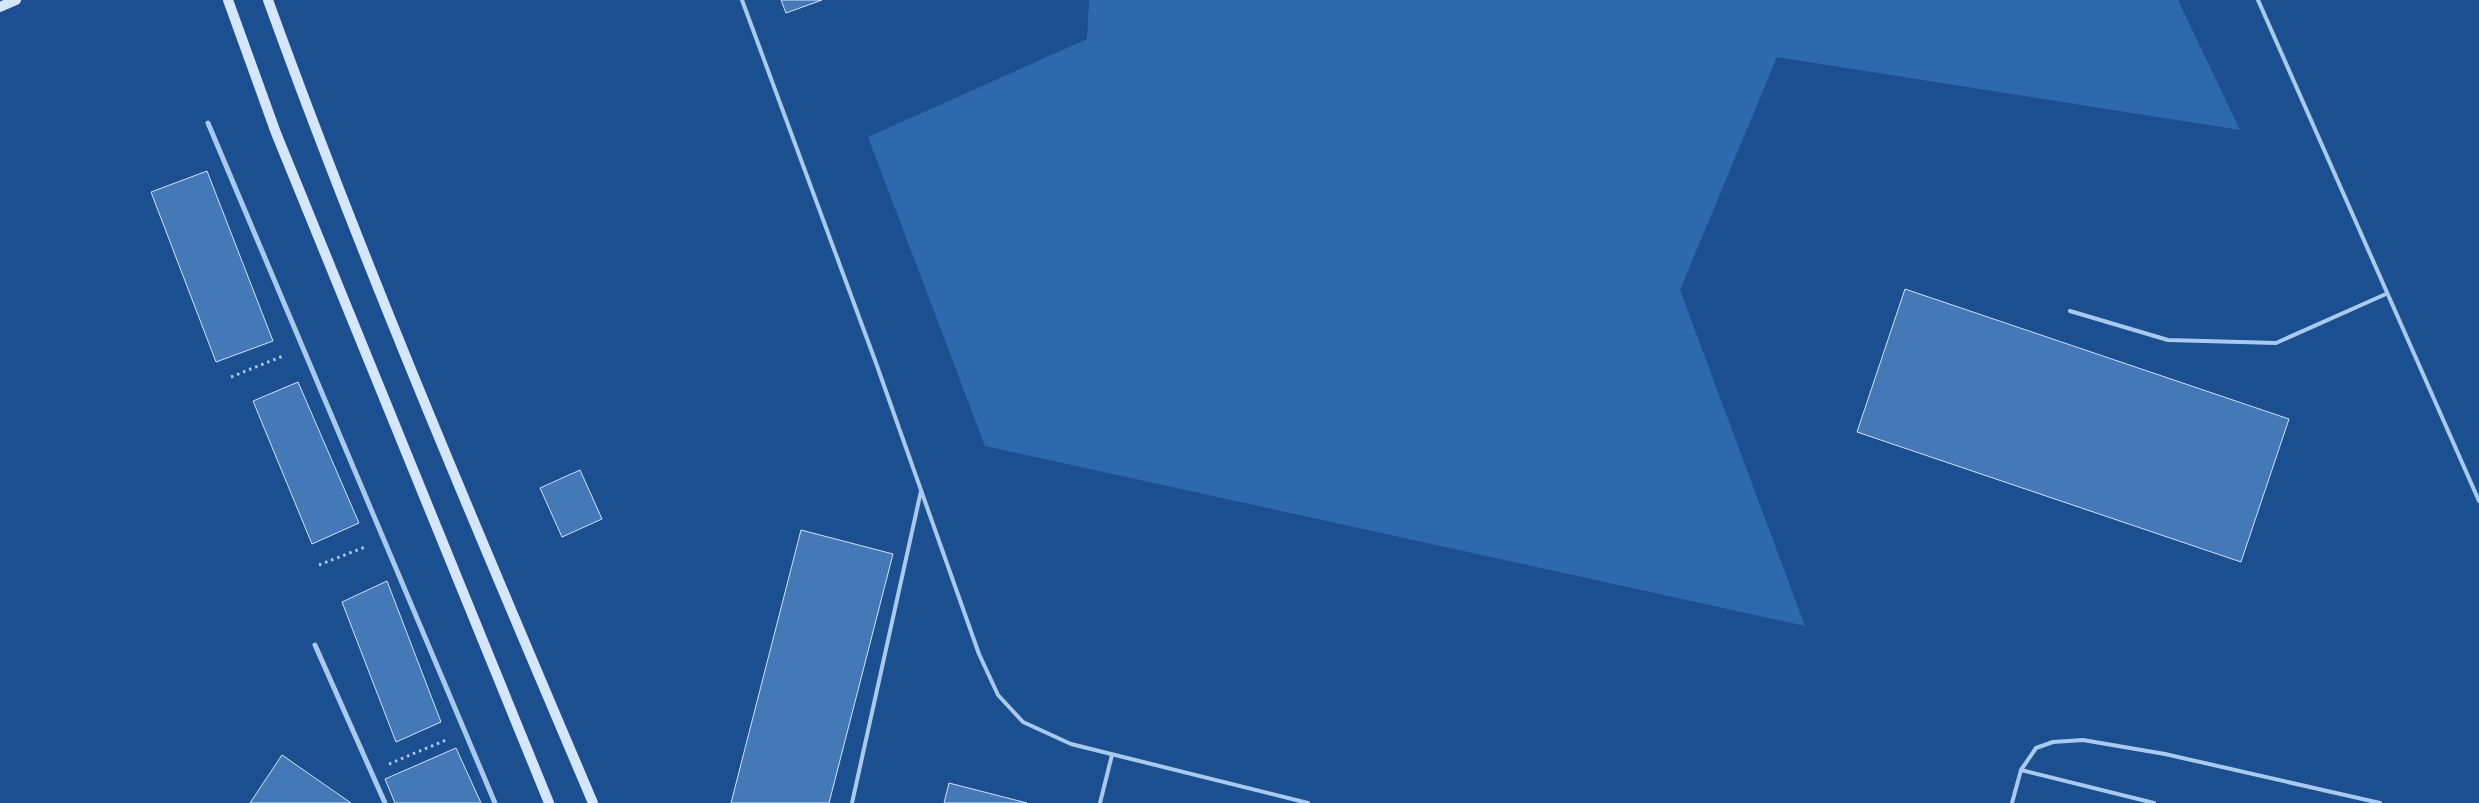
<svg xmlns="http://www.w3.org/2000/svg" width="2479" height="803" viewBox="0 0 2479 803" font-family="Quicksand,sans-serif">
	<rect width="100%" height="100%" fill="#1b4f8f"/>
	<path fill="#2e69ad" d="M 1089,0 L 2178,0 L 2240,130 L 1777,57 L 1680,290 L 1805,626 L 985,446 L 868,137 L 1087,39 Z"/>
	<path fill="#4478b7" stroke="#cfe3fa" d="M 781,0 L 822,0 L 786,13 Z
		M 207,171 L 273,341 L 216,362 L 151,192 Z
		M 1905,289 L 2289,419 L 2241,562 L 1857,432 Z
		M 298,382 L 359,523 L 312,544 L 253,401 Z
		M 580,470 L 602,519 L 562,537 L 540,488 Z
		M 801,530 L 893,554 L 829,803 L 731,803 Z
		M 387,581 L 441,722 L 396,742 L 342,602 Z
		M 456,748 L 481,803 L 395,803 L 385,779 Z
		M 282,755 L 351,803 L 250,803 Z
		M 949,783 L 1027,803 L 944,803 Z"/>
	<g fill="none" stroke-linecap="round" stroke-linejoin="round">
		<path stroke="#a9c9ee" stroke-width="3" stroke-dasharray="2.5 4" stroke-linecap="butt" d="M 231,377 L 283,356
			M 319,565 L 365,547
			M 389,764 L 446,740"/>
		<path stroke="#a9c9ee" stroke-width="4" d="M 742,0 L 876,363 L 979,654 L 998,695 L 1023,722 L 1071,744 L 1308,803
			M 2258,0 L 2479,501
			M 2070,311 L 2168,340 L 2276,343 L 2386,294
			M 2021,770 L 2154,803
			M 852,803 L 921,491
			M 1100,803 L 1112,755
			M 2012,803 L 2021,770 L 2036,748 L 2053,742 L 2083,740 L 2165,754 L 2380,803"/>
		<path stroke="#a9c9ee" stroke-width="5" d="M 208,123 L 495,803
			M 315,645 L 385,803"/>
		<path stroke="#d6e6fa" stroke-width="10" d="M 228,0 L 276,133 L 549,803
			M 268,0 C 366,271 480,537 593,803
			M 0,7 L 16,0"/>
	</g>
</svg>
